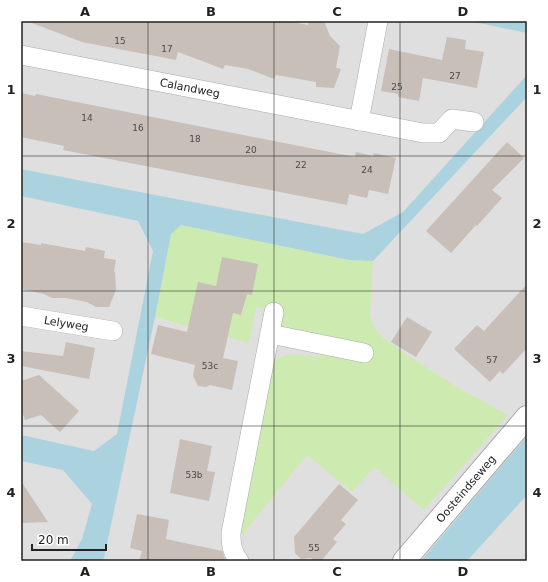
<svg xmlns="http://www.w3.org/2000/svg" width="548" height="582" viewBox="0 0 548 582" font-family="'DejaVu Sans',sans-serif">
	<rect width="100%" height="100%" fill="#f2efe9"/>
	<path fill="#e0dfdf" d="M 21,21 L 527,21 L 527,561 L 21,561 Z"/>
	<path fill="#cdebb0" d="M 180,225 L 349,260 L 373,261 L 370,314 L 373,325 L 383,338 L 413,359 L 462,390 L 508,415 L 424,510 L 374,467 L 352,492 L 307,455 L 238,540 L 274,359 L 294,354 L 320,357 L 323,337 L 284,328 L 279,323 L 276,310 L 256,307 L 249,343 L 155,317 L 171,234 Z"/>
	<path fill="#aad3df" d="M 469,21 L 527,21 L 527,34 L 527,33 Z
		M 527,75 L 527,97 L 373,261 L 349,260 L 181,225 L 171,234 L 155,317 L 104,558 L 101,561 L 70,561 L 82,539 L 92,504 L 63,470 L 21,461 L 21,435 L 94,451 L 117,434 L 153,251 L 138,221 L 21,196 L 21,169 L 150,194 L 363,234 L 403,212 Z
		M 527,436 L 527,495 L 467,561 L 421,561 Z"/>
	<path fill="#c7bfb8" d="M 32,21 L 285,21 L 308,25 L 309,21 L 324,21 L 330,36 L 340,46 L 336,68 L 341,69 L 334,88 L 316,87 L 316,82 L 276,75 L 274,79 L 248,69 L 225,65 L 223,69 L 178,52 L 176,60 L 82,42 L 32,23 Z
		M 447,37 L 466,40 L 465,49 L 484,52 L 477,88 L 423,78 L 419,101 L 398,97 L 398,94 L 381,91 L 389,49 L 442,60 Z
		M 21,93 L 35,96 L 36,94 L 355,157 L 356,152 L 373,156 L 374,153 L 396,158 L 388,194 L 369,190 L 367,198 L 349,194 L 347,205 L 63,150 L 64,146 L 21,137 Z
		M 507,142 L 524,158 L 492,190 L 502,198 L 477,226 L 476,225 L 451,253 L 426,231 Z
		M 21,242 L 41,245 L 41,243 L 85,251 L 86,247 L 105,251 L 104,258 L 116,260 L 114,272 L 115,272 L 116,290 L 109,307 L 96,307 L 87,302 L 66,298 L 52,298 L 44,294 L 21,289 Z
		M 222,257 L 258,264 L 252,295 L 247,294 L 241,315 L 233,313 L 223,358 L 238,361 L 232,390 L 210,385 L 206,387 L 198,386 L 193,376 L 195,365 L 151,354 L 158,325 L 187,332 L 198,282 L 216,286 Z
		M 527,284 L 527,348 L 503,374 L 500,371 L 490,382 L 454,349 L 477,325 L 484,331 Z
		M 407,317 L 432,332 L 416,357 L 391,342 Z
		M 66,342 L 95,348 L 89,379 L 21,366 L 21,351 L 63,356 Z
		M 39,375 L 79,411 L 60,432 L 41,415 L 25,420 L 21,409 L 21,381 Z
		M 180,439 L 212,446 L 207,471 L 215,472 L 209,501 L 170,493 Z
		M 21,481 L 48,522 L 21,523 Z
		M 339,484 L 358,500 L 341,520 L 346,524 L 333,539 L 337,542 L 321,561 L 314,561 L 311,558 L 301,559 L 295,553 L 294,537 Z
		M 137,514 L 169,520 L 166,539 L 222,551 L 226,561 L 139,561 L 142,551 L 130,548 Z"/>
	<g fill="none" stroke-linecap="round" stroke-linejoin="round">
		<g stroke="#a9a9a9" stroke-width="20">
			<g id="minor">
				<path id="s1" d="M 21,55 L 423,133 L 439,133 L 452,119 L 474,122"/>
				<path d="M 359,121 L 378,21"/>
				<path id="s2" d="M 21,316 L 113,331"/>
				<path d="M 270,334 L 364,353"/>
				<path d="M 239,561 C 232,552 231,545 231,533 L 274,312"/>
			</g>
		</g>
		<g stroke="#a9a9a9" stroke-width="24">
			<g id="tertiary">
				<path id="s3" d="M 404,561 L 527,417"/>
			</g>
		</g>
		<use href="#minor" stroke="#fff" stroke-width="19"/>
		<use href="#tertiary" stroke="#fff" stroke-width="22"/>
	</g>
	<path fill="none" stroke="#222" stroke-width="1" stroke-opacity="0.55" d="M 148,21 L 148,561M 274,21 L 274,561M 400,21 L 400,561M 21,156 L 527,156M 21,291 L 527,291M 21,426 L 527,426"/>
	<g text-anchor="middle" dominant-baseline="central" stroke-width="3" stroke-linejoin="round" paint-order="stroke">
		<g font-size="9" fill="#4b4948">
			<text x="120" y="41">15</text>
			<text x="167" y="49">17</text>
			<text x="455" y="76">27</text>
			<text x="397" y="87">25</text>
			<text x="87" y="118">14</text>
			<text x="138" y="128">16</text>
			<text x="195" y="139">18</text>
			<text x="251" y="150">20</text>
			<text x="301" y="165">22</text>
			<text x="367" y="170">24</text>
			<text x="492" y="360">57</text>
			<text x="210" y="366">53c</text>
			<text x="194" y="475">53b</text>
			<text x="314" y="548">55</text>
		</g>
		<g font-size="11" fill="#222" stroke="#fff">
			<text stroke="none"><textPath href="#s1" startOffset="172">Calandweg</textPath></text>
			<text stroke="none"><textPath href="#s2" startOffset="46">Lelyweg</textPath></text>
			<text stroke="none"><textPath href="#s3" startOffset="95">Oosteindseweg</textPath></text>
		</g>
	</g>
	<rect width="548" height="582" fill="none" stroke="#ffffff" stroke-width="44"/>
	<path d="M32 544v6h74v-6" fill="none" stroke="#222222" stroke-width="2"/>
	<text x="38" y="544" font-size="12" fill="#222222" stroke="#ffffff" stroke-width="3" paint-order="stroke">20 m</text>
	<rect x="22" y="22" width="504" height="538" fill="none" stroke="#222" stroke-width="1.5"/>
	<g font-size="13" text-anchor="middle" font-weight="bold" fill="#222">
		<text x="85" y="16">A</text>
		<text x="211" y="16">B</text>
		<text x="337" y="16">C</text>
		<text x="463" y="16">D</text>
		<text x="11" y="94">1</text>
		<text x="537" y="94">1</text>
		<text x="11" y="228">2</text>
		<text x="537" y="228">2</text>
		<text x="11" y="363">3</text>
		<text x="537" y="363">3</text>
		<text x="11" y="497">4</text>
		<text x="537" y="497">4</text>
		<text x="85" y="576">A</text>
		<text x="211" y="576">B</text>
		<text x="337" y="576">C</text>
		<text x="463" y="576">D</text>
	</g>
</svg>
